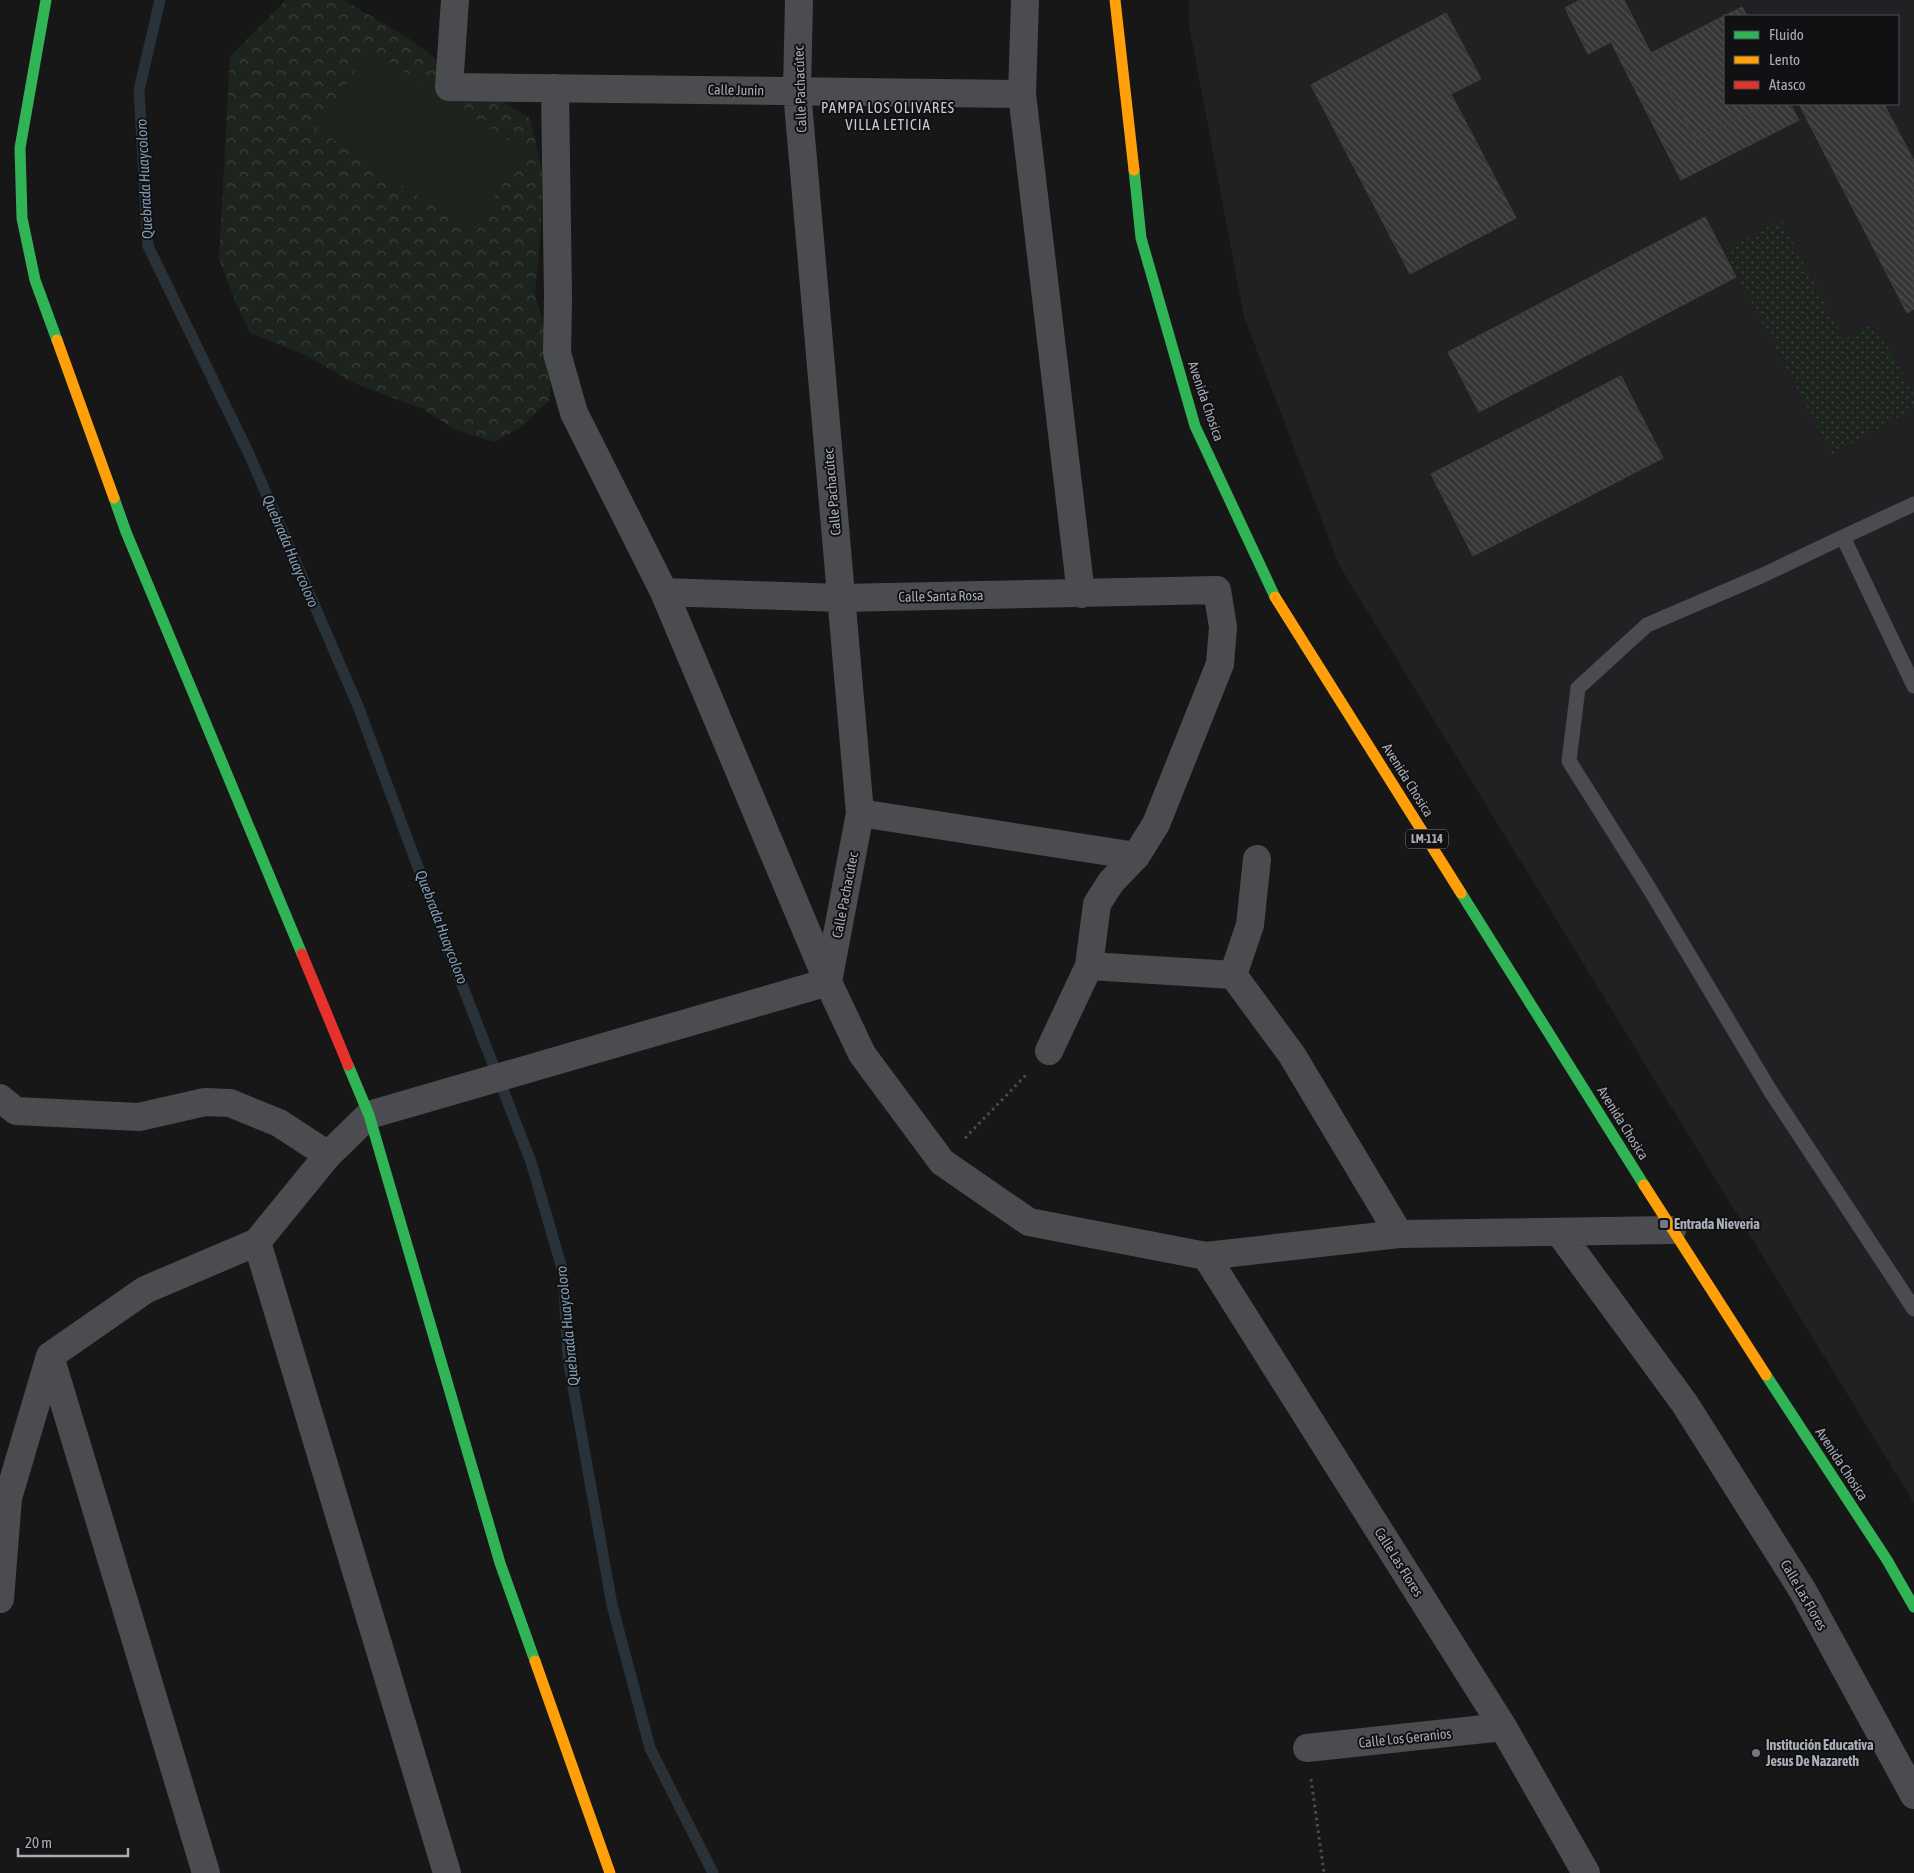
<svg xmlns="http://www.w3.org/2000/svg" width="1914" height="1873" viewBox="0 0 1914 1873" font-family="'Asap Condensed',sans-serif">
	<defs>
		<pattern id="grass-dots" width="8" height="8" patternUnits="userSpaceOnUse" patternTransform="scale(1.25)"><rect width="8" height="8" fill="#1d241e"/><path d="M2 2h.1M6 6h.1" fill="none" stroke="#3b413d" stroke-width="1.8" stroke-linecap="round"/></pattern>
		<pattern id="forest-crowns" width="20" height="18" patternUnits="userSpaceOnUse" patternTransform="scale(1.25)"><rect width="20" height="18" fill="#1d241e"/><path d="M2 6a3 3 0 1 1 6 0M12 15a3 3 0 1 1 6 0" fill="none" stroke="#3b413d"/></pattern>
		<pattern id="building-back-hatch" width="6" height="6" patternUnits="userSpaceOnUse" patternTransform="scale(1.25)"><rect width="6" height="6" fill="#353536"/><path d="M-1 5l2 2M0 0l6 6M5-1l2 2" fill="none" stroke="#4f5051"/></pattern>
	</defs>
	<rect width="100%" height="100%" fill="#171717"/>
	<path fill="#212123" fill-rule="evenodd" d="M 1189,0 L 1914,0 L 1914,1503 L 1339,565 L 1244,317 L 1189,25 ZM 1725,16 L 1898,16 L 1898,104 L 1725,104 Z"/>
	<path fill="url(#grass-dots)" d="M 1781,220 L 1844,340 L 1875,323 L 1914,395 L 1914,409 L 1832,454 L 1724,250 Z"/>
	<path fill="url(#forest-crowns)" d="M 286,0 L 343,0 L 407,37 L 459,76 L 530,118 L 542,170 L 541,227 L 535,295 L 551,351 L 550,399 L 523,426 L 494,442 L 456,430 L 421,408 L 356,384 L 303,354 L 250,333 L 235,300 L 219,259 L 230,57 Z"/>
	<path fill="#1d241e" d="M 370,49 L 525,151 L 471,231 L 317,129 Z"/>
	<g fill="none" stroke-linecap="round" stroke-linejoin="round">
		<path stroke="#2a3239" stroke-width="11" d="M 160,0 L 139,90 L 148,246 L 249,454 L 358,706 L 454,964 L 531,1162 L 563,1272 L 568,1359 L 612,1605 L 650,1748 L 713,1873"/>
	</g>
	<path fill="url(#building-back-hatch)" stroke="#3f4043" d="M 1580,0 L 1624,0 L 1695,140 L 1765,104 L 1790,104 L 1799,120 L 1681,180 L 1611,42 L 1588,54 L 1565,8 Z
		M 1742,7 L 1747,16 L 1725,16 L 1725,104 L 1765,104 L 1695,140 L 1651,53 Z
		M 1446,13 L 1481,79 L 1451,94 L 1516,218 L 1410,274 L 1311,85 Z
		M 1799,104 L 1884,104 L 1914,161 L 1914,309 L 1907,313 Z
		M 1705,217 L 1736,277 L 1479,412 L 1448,352 Z
		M 1621,376 L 1663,458 L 1473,556 L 1431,474 Z"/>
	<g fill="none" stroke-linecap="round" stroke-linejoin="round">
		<path stroke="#4d4e52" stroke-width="3" stroke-dasharray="2.5 4" stroke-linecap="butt" d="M 965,1138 L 1026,1075
			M 1311,1779 L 1324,1873"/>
		<path stroke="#4b4c50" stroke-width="15" d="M 1914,504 L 1843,537 L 1914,686
			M 1843,537 L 1761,576 L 1647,625 L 1578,688 L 1569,761 L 1649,888 L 1771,1092 L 1914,1309"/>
		<path stroke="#4b4c50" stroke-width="28" d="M 455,0 L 449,87 L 1022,94
			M 1025,0 L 1022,94 L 1081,594
			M 555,88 L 558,297 L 557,353 L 574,413 L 664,592 L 828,982 L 862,1054 L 942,1162 L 1029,1222 L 1206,1256 L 1399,1234 L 1672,1230
			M 664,592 L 841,598 L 1217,590 L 1223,627 L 1220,664 L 1156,824 L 1136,856 L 1111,882 L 1097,904 L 1089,966 L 1049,1051
			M 860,813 L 1136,856
			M 1089,966 L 1233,975 L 1292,1055 L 1399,1234
			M 1233,975 L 1250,925 L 1257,859
			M 0,1098 L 16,1111 L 139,1117 L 205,1102 L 230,1103 L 279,1123 L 328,1155
			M 1559,1232 L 1685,1404 L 1803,1591 L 1914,1795
			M 257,1242 L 447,1873
			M 1206,1256 L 1503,1727 L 1586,1873
			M 50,1356 L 206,1873
			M 0,1599 L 8,1498 L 50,1356 L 145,1290 L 257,1242 L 328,1155 L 369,1115 L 828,982 L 860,813 L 797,91 L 799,0
			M 1307,1748 L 1503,1727"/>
		<path stroke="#30b455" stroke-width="11" d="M 46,0 L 20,148 L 22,218 L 35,280 L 57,340
			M 1134,170 L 1141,238 L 1195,426 L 1275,597
			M 114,498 L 126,532 L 302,954
			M 1461,893 L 1644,1185
			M 348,1065 L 369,1115 L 500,1563 L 535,1661
			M 1766,1375 L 1887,1560 L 1914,1607"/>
		<path stroke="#ff9f0a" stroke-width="11" d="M 1115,0 L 1134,170
			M 57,340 L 114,498
			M 1275,597 L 1461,893
			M 1644,1185 L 1766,1375
			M 535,1661 L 610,1873"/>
		<path stroke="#e5322d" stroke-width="11" d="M 302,954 L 348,1065"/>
	</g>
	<g fill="#757880" stroke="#111113" stroke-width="2">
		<rect x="1659" y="1219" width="10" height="10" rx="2.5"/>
		<circle cx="1756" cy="1753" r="5"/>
	</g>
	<g text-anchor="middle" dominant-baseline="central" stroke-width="4" stroke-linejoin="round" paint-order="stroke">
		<rect fill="#111113" stroke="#7b7e86" stroke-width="1" x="1406" y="829.5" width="42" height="19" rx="4"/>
		<g font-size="12" font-weight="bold" fill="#a8adb8">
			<text x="1427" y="839">LM-114</text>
		</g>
		<g font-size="14" fill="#a8adb8" stroke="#111113">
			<text transform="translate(800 89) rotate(-92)">Calle Pachacútec</text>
			<text transform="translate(736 90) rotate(1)">Calle Junín</text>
			<text transform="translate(1206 401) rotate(71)">Avenida Chosica</text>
			<text transform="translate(832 492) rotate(-95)">Calle Pachacútec</text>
			<text transform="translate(941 596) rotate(-1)">Calle Santa Rosa</text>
			<text transform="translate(1408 780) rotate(58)">Avenida Chosica</text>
			<text transform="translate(845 895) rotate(-79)">Calle Pachacútec</text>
			<text transform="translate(1623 1123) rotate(58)">Avenida Chosica</text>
			<text transform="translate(1842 1464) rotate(57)">Avenida Chosica</text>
			<text transform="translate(1399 1562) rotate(58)">Calle Las Flores</text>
			<text transform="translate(1804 1595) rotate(60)">Calle Las Flores</text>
			<text transform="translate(1405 1738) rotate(-6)">Calle Los Geranios</text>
		</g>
		<g font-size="14" font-weight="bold" fill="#a8adb8" stroke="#111113" text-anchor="start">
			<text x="1674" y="1224">Entrada Nieveria</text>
			<text x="1766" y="1745">Institución Educativa<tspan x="1766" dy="16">Jesus De Nazareth</tspan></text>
		</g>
		<g font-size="15" letter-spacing="1" fill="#c9ccd4" stroke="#111113">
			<text x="888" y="107">PAMPA LOS OLIVARES<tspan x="888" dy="17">VILLA LETICIA</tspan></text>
		</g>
		<g font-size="15" font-style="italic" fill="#7f9bb3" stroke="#111113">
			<text transform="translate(144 179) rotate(-93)">Quebrada Huaycoloro</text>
			<text transform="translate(291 551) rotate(67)">Quebrada Huaycoloro</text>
			<text transform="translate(442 927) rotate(69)">Quebrada Huaycoloro</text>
			<text transform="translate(567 1326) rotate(-96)">Quebrada Huaycoloro</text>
		</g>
	</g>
	<rect x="1724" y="15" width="175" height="90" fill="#111113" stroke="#4d4f55"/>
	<rect x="1734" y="31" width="25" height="8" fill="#30b455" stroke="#4d4f55"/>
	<text x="1769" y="40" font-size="15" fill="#a8adb8">Fluido</text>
	<rect x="1734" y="56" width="25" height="8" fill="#ff9f0a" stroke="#4d4f55"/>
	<text x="1769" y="65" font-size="15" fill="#a8adb8">Lento</text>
	<rect x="1734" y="81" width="25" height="8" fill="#e5322d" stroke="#4d4f55"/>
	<text x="1769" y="90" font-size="15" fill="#a8adb8">Atasco</text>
	<path d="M18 1848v8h110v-8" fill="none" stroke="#a8adb8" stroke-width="2.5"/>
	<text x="25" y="1848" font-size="15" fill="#a8adb8" stroke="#111113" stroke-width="4" paint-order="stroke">20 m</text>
</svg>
